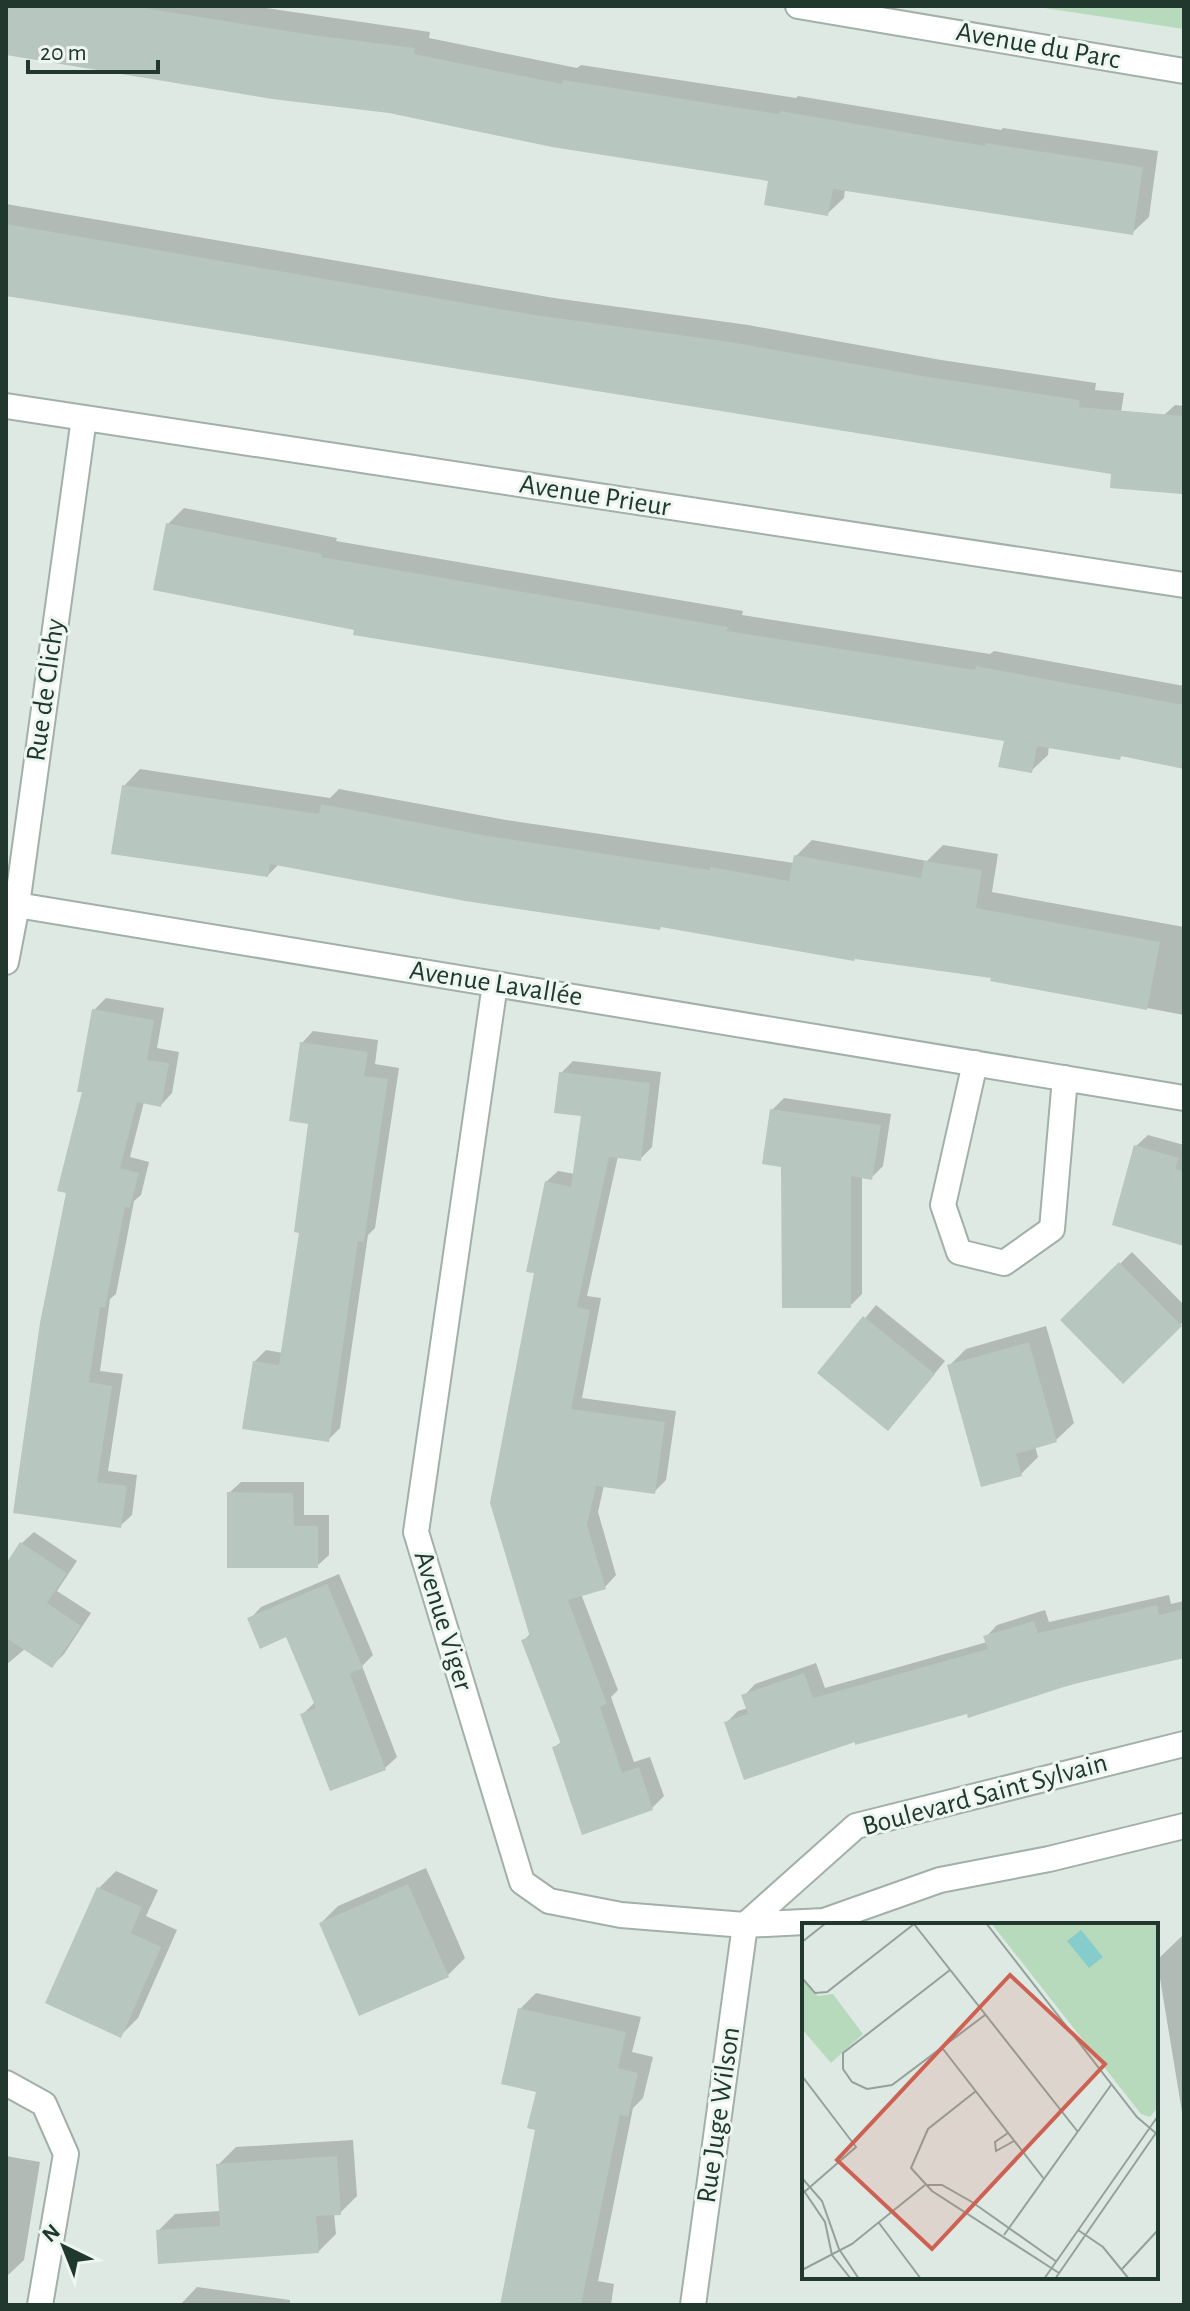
<svg xmlns="http://www.w3.org/2000/svg" width="1190" height="2311" viewBox="0 0 1190 2311" font-family="'Alegreya Sans',sans-serif">
	<rect width="100%" height="100%" fill="#dee9e3"/>
	<path fill="#b7dabc" d="M 1031,6 L 1184,6 L 1184,29 Z"/>
	<path fill="#0003" d="M 6,6 L 252,6 L 430,32 L 429,38 L 577,68 L 581,65 L 796,98 L 798,96 L 1001,130 L 1003,128 L 1158,151 L 1149,217 L 1132,233 L 845,189 L 844,198 L 827,214 L 770,179 L 389,111 L 6,53 Z
		M 6,204 L 554,298 L 748,325 L 941,360 L 1096,383 L 1095,390 L 1124,393 L 1115,453 L 1098,470 L 6,294 Z
		M 1175,405 L 1184,406 L 1184,492 L 1148,489 L 1163,416 Z
		M 184,508 L 337,538 L 336,541 L 743,611 L 742,615 L 990,654 L 994,651 L 1184,686 L 1184,767 L 1123,755 L 1119,758 L 1049,746 L 1048,755 L 1031,771 L 1006,740 L 357,629 L 168,524 Z
		M 140,769 L 330,798 L 339,789 L 506,820 L 794,863 L 796,856 L 812,840 L 927,861 L 943,845 L 998,854 L 992,892 L 1184,927 L 1184,1015 L 993,979 L 993,976 L 279,864 L 268,875 L 124,786 Z
		M 106,998 L 164,1008 L 157,1048 L 179,1052 L 172,1093 L 161,1105 L 144,1102 L 130,1157 L 149,1162 L 141,1195 L 134,1201 L 116,1294 L 110,1299 L 100,1371 L 123,1374 L 108,1471 L 137,1475 L 132,1515 L 120,1526 L 15,1512 L 69,1191 L 94,1010 Z
		M 313,1031 L 378,1040 L 375,1064 L 399,1068 L 375,1228 L 368,1235 L 340,1428 L 328,1440 L 254,1362 L 266,1350 L 283,1353 L 301,1231 L 310,1122 L 302,1043 Z
		M 573,1061 L 661,1072 L 652,1147 L 640,1159 L 618,1156 L 587,1296 L 601,1298 L 582,1398 L 676,1411 L 666,1480 L 654,1492 L 604,1485 L 598,1512 L 616,1575 L 605,1587 L 581,1594 L 618,1690 L 611,1697 L 634,1762 L 650,1757 L 664,1796 L 652,1808 L 554,1748 L 562,1741 L 523,1641 L 531,1633 L 536,1272 L 546,1182 L 558,1171 L 575,1174 L 583,1114 L 561,1073 Z
		M 784,1098 L 891,1114 L 883,1166 L 872,1177 L 862,1176 L 862,1294 L 850,1306 L 783,1165 L 772,1110 Z
		M 1148,1135 L 1184,1145 L 1184,1244 L 1136,1146 Z
		M 1132,1252 L 1184,1305 L 1184,1321 L 1123,1381 L 1063,1320 Z
		M 876,1305 L 945,1361 L 900,1416 L 820,1373 Z
		M 1046,1326 L 1074,1423 L 1056,1440 L 1035,1446 L 1038,1457 L 1021,1474 L 949,1366 L 966,1349 Z
		M 241,1482 L 304,1482 L 304,1515 L 329,1515 L 329,1555 L 317,1566 L 229,1493 Z
		M 34,1532 L 77,1561 L 57,1591 L 91,1613 L 64,1654 L 52,1666 L 26,1648 L 6,1665 L 6,1568 L 22,1543 Z
		M 339,1574 L 373,1655 L 362,1666 L 397,1757 L 385,1768 L 303,1714 L 315,1702 L 287,1635 L 250,1619 L 261,1607 Z
		M 1169,1595 L 1171,1604 L 1184,1601 L 1184,1656 L 968,1711 L 726,1723 L 738,1711 L 748,1708 L 744,1696 L 755,1684 L 816,1663 L 825,1688 L 987,1642 L 986,1637 L 997,1625 L 1045,1610 L 1049,1622 Z
		M 426,1868 L 465,1958 L 448,1975 L 321,1923 L 338,1906 Z
		M 116,1871 L 158,1890 L 146,1916 L 177,1930 L 138,2018 L 121,2035 L 99,1888 Z
		M 1184,1934 L 1184,2124 L 1157,1960 Z
		M 536,1993 L 641,2017 L 632,2052 L 653,2057 L 643,2098 L 633,2108 L 598,2281 L 614,2284 L 611,2305 L 502,2305 L 537,2129 L 538,2091 L 520,2009 Z
		M 353,2140 L 357,2196 L 340,2213 L 334,2213 L 336,2234 L 318,2252 L 158,2231 L 175,2214 L 221,2211 L 218,2165 L 236,2147 Z
		M 6,2156 L 40,2162 L 24,2260 L 6,2277 Z
		M 197,2287 L 290,2300 L 290,2305 L 180,2305 Z"/>
	<path fill="#b7c6be" d="M 6,6 L 132,6 L 312,35 L 415,48 L 414,54 L 562,84 L 563,80 L 779,114 L 780,111 L 985,146 L 985,143 L 1143,167 L 1133,235 L 833,189 L 828,216 L 764,205 L 768,181 L 552,147 L 389,113 L 272,99 L 6,55 Z
		M 6,224 L 535,315 L 730,342 L 923,376 L 1080,400 L 1079,407 L 1184,416 L 1182,494 L 1110,488 L 1111,474 L 6,296 Z
		M 166,523 L 322,554 L 321,557 L 728,627 L 727,631 L 975,670 L 976,666 L 1184,705 L 1184,769 L 1121,756 L 1120,760 L 1037,746 L 1032,773 L 998,767 L 1004,741 L 353,635 L 354,630 L 153,590 Z
		M 122,785 L 319,814 L 321,804 L 488,836 L 710,870 L 710,867 L 789,881 L 794,855 L 921,878 L 924,861 L 982,870 L 976,908 L 1160,942 L 1147,1010 L 990,981 L 991,978 L 855,959 L 854,961 L 661,927 L 660,930 L 465,901 L 270,864 L 268,877 L 111,854 Z
		M 92,1009 L 154,1020 L 147,1060 L 169,1063 L 161,1107 L 137,1102 L 120,1168 L 139,1173 L 130,1208 L 125,1207 L 105,1308 L 100,1307 L 89,1382 L 112,1386 L 97,1482 L 127,1486 L 121,1528 L 13,1513 L 40,1323 L 66,1193 L 57,1191 L 82,1092 L 77,1092 Z
		M 300,1042 L 368,1052 L 364,1076 L 388,1079 L 364,1242 L 358,1241 L 329,1442 L 242,1429 L 253,1361 L 279,1365 L 299,1233 L 294,1232 L 308,1124 L 289,1121 Z
		M 559,1072 L 650,1083 L 641,1161 L 609,1157 L 577,1307 L 590,1310 L 571,1409 L 665,1422 L 655,1494 L 596,1486 L 587,1525 L 606,1589 L 568,1600 L 607,1704 L 600,1707 L 622,1773 L 639,1767 L 653,1810 L 582,1835 L 552,1747 L 561,1744 L 521,1640 L 530,1637 L 490,1503 L 534,1273 L 526,1272 L 545,1181 L 571,1187 L 581,1116 L 554,1113 Z
		M 770,1109 L 881,1125 L 872,1180 L 851,1176 L 851,1308 L 782,1308 L 781,1167 L 762,1164 Z
		M 1134,1145 L 1179,1158 L 1175,1169 L 1184,1171 L 1184,1246 L 1112,1225 Z
		M 1119,1262 L 1182,1326 L 1123,1384 L 1060,1320 Z
		M 863,1316 L 935,1374 L 888,1431 L 817,1373 Z
		M 1029,1342 L 1057,1442 L 1016,1454 L 1022,1476 L 981,1487 L 947,1365 Z
		M 227,1492 L 293,1493 L 294,1526 L 318,1526 L 318,1568 L 227,1568 Z
		M 20,1542 L 67,1573 L 47,1603 L 81,1626 L 52,1668 L 6,1638 L 6,1564 Z
		M 327,1584 L 363,1668 L 350,1674 L 386,1770 L 330,1791 L 300,1714 L 316,1708 L 286,1637 L 260,1649 L 247,1618 Z
		M 1157,1605 L 1159,1615 L 1184,1609 L 1184,1658 L 1073,1684 L 968,1718 L 967,1714 L 855,1745 L 855,1742 L 744,1780 L 724,1722 L 748,1714 L 741,1695 L 804,1673 L 813,1698 L 988,1649 L 983,1636 L 1034,1621 L 1038,1633 Z
		M 408,1884 L 449,1977 L 359,2016 L 319,1923 Z
		M 97,1887 L 142,1907 L 131,1933 L 161,1947 L 121,2038 L 45,2003 Z
		M 518,2008 L 626,2032 L 618,2068 L 638,2073 L 628,2117 L 620,2115 L 581,2305 L 500,2305 L 535,2130 L 527,2128 L 536,2092 L 501,2084 Z
		M 337,2156 L 341,2215 L 316,2216 L 319,2253 L 158,2264 L 156,2230 L 220,2226 L 216,2164 Z"/>
	<g fill="none" stroke-linecap="round" stroke-linejoin="round">
		<g stroke="#a1b0a9" stroke-width="28">
			<path id="street" d="M 798,6 L 1184,71
				M 6,406 L 1184,585
				M 17,905 L 1184,1098
				M 6,962 L 17,905 L 84,418
				M 495,984 L 416,1532 L 522,1882 L 549,1901 L 621,1915 L 745,1925 L 824,1921 L 940,1880 L 1049,1859 L 1184,1826
				M 975,1063 L 943,1205 L 959,1252 L 1004,1263 L 1052,1229 L 1065,1078
				M 745,1925 L 856,1826 L 1184,1744
				M 6,2083 L 44,2104 L 66,2154 L 40,2305
				M 693,2305 L 745,1925"/>
		</g>
		<use href="#street" stroke="#fff" stroke-width="24"/>
	</g>
	<g text-anchor="middle" dominant-baseline="central" stroke-width="6" stroke-linejoin="round" paint-order="stroke">
		<g font-size="28" fill="#20382e" stroke="#eef6f1">
			<text transform="translate(1038 46) rotate(10)">Avenue du Parc</text>
			<text transform="translate(595 496) rotate(9)">Avenue Prieur</text>
			<text transform="translate(46 690) rotate(-82)">Rue de Clichy</text>
			<text transform="translate(496 984) rotate(9)">Avenue Lavallée</text>
			<text transform="translate(443 1621) rotate(73)">Avenue Viger</text>
			<text transform="translate(985 1795) rotate(-15)">Boulevard Saint Sylvain</text>
			<text transform="translate(719 2115) rotate(-82)">Rue Juge Wilson</text>
		</g>
	</g>
	<g transform="translate(802 1923)">
		<rect width="356" height="356" fill="#dee9e3"/>
		<path d="M 189,0 L 356,0 L 356,184 L 348,194 L 339,191 ZM 0,57 L 16,73 L 31,71 L 61,111 L 29,140 L 0,106 Z" fill="#b7dabc"/>
		<path d="M 279,7 L 301,34 L 287,45 L 265,18 Z" fill="#87cccd"/>
		<path fill="none" stroke="#92a29b" stroke-width="2" d="M 184,0 L 335,194 L 356,212M 112,1 L 276,209M 0,19 L 24,0M 148,47 L 41,130 L 41,146 L 50,159 L 65,166 L 90,162 L 183,92M 0,55 L 13,70 L 25,69 L 112,1M 141,126 L 242,256M 0,153 L 54,224 L 0,271M 174,168 L 126,206 L 109,245 L 130,268 L 257,350M 206,210 L 193,219 L 194,228 L 212,218M 0,255 L 20,278 L 37,326 L 57,356M 124,262 L 140,262 L 170,279 L 255,339M 0,265 L 23,299 L 30,332 L 49,356M 77,300 L 119,356M 276,307 L 301,324 L 327,356M 202,312 L 309,162M 320,346 L 356,307M 0,347 L 50,321 L 123,262M 242,356 L 356,193M 253,356 L 356,207"/>
		<path fill="#cd6153" fill-opacity="0.15" stroke="#cd6153" stroke-width="4" d="M 208,52 L 303,141 L 130,326 L 35,237 Z"/>
		<rect width="356" height="356" fill="none" stroke="#20382e" stroke-width="4"/>
	</g>
	<rect width="1190" height="2311" fill="none" stroke="#20382e" stroke-width="16"/>
	<g transform="translate(64 2247) rotate(317)" stroke="#eef6f1" stroke-width="6" paint-order="stroke">
	<path d="M0-6L14 30L0 20L-14 30Z" fill="#20382e"/>
	<text y="-12" font-size="22" font-weight="bold" text-anchor="middle" fill="#20382e">N</text>
	</g>
	<path d="M28 60v12h130v-12" fill="none" stroke="#20382e" stroke-width="4"/>
	<text x="40" y="60" font-size="24" fill="#20382e" stroke="#eef6f1" stroke-width="6" paint-order="stroke">20 m</text>
</svg>
